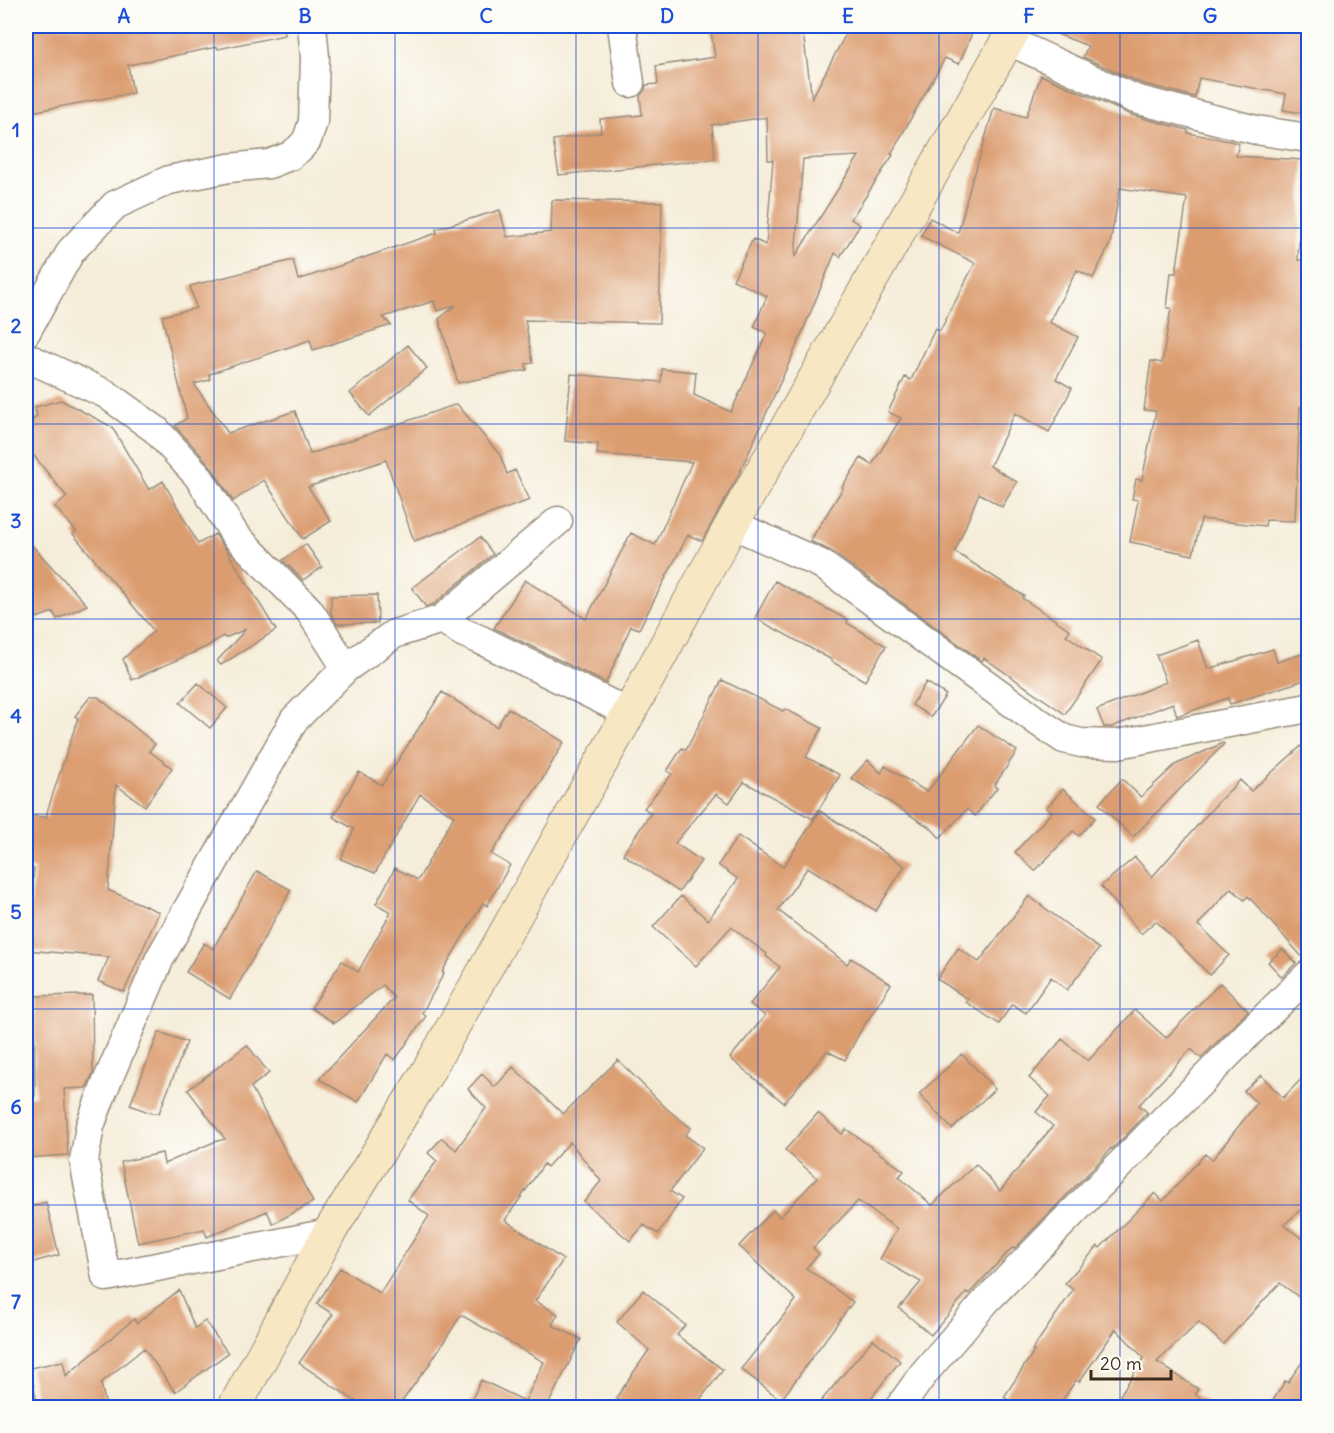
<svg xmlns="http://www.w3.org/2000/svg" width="1334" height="1433" viewBox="0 0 1334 1433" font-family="Delius,sans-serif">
	<rect width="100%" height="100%" fill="#fdfcf7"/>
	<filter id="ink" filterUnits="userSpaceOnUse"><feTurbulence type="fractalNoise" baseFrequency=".0167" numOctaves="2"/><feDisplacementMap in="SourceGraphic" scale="12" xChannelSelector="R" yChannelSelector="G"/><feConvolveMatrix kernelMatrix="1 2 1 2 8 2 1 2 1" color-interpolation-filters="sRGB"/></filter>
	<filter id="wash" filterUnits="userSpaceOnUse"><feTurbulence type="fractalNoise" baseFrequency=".008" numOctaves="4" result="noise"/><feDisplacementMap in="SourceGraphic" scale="24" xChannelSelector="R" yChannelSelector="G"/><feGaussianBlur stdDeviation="1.35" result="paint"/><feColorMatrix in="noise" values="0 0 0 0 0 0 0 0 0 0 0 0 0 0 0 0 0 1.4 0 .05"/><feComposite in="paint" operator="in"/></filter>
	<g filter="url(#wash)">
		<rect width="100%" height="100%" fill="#f5edd9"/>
		<g id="blocks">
			<path fill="#db9c6f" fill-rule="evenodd" d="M 26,26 L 284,26 L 285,35 L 218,49 L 217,47 L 128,65 L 133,93 L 26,113 Z
				M 710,26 L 802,26 L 812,98 L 850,26 L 975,26 L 959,64 L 945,58 L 891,154 L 893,155 L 851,219 L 860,225 L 840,257 L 835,253 L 797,345 L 739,474 L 702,541 L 688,535 L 639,629 L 631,626 L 606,683 L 494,628 L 525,580 L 586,619 L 631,533 L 655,545 L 692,462 L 597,454 L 598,444 L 565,441 L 571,374 L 661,382 L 662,369 L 696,372 L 694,395 L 731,412 L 767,333 L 754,327 L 767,296 L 733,280 L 753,239 L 766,245 L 773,160 L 768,160 L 767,117 L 712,125 L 715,159 L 559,175 L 553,140 L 601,132 L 600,119 L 642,115 L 640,96 L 645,90 L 646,85 L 658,84 L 656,66 L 715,57 ZM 859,156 L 795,257 L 803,159 Z
				M 1039,26 L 1308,26 L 1308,114 L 1283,110 L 1286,94 L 1199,78 L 1195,97 L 1141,83 L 1083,57 L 1088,46 L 1039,27 Z
				M 1041,75 L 1131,115 L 1188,130 L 1188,133 L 1239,143 L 1236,156 L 1304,160 L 1298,260 L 1308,260 L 1308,407 L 1300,407 L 1295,521 L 1266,520 L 1265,526 L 1201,519 L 1193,555 L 1130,542 L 1138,500 L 1132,499 L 1136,479 L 1142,480 L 1156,411 L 1144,410 L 1151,361 L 1162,363 L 1171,308 L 1167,308 L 1171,273 L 1176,273 L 1187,198 L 1120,188 L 1110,244 L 1093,278 L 1077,270 L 1049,322 L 1078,337 L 1056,379 L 1072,388 L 1049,432 L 1015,413 L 990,466 L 1017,482 L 1002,507 L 979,493 L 955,552 L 1024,596 L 1022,598 L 1070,630 L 1066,635 L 1102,660 L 1065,714 L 984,658 L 982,661 L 831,551 L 810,541 L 843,488 L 842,487 L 861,458 L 872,465 L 901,418 L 888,412 L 905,377 L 911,380 L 935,329 L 940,331 L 975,263 L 921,236 L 930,218 L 958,233 L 973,176 L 974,176 L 994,108 L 1026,117 Z
				M 552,200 L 662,202 L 659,323 L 525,320 L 533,363 L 526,364 L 527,370 L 458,383 L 439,319 L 456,305 L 437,311 L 434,301 L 383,317 L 391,325 L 313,350 L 310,340 L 209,374 L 210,380 L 194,384 L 228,433 L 295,411 L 310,454 L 457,404 L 500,455 L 507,474 L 515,470 L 530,500 L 414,541 L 386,460 L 308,487 L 331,521 L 303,539 L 264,480 L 233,501 L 210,465 L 175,426 L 187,418 L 162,316 L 196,308 L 190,286 L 293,260 L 298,280 L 437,233 L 436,229 L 500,210 L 507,237 L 551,232 Z
				M 408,345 L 427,368 L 369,416 L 350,393 Z
				M 61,400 L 112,427 L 149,490 L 163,481 L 198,544 L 215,534 L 227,551 L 276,630 L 221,665 L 217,661 L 246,629 L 225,638 L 223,636 L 206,647 L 132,680 L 123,659 L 154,631 L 73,534 L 76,531 L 55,507 L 67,497 L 26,446 L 26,426 L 37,416 L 35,407 Z
				M 480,537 L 493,554 L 434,604 L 426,607 L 412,588 Z
				M 26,539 L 87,605 L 57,619 L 53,612 L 26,622 Z
				M 306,544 L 322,567 L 303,580 L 283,560 Z
				M 775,581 L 848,620 L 847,623 L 886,646 L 865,681 L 831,661 L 832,660 L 755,618 Z
				M 377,595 L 378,623 L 337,624 L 331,613 L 331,596 Z
				M 1198,640 L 1208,669 L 1273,649 L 1277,662 L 1308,652 L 1308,679 L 1230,704 L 1228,698 L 1177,716 L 1173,703 L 1112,727 L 1104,727 L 1097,710 L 1166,682 L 1156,655 Z
				M 722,680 L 783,711 L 785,709 L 822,728 L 806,757 L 840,775 L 813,819 L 744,782 L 729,803 L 716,794 L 675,843 L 701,861 L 679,892 L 623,854 L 651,813 L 644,808 L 672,774 L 667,771 L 682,748 L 686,750 Z
				M 926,682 L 946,695 L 931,717 L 912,705 Z
				M 198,683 L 227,708 L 210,728 L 180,703 Z
				M 442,692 L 497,727 L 508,708 L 564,742 L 540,783 L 491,854 L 510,865 L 487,906 L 483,903 L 442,972 L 444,973 L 422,1013 L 426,1016 L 395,1060 L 387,1054 L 358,1102 L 319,1079 L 394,998 L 383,985 L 334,1023 L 311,1008 L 342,961 L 358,972 L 391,912 L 376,904 L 395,868 L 418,880 L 454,816 L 420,794 L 375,873 L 341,859 L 354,829 L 333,817 L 359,772 L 382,785 Z
				M 90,697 L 98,697 L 155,744 L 149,751 L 172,768 L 145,806 L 116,785 L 108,890 L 159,912 L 124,992 L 98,981 L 109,957 L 26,950 L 34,869 L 26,868 L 26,816 L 47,817 L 47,812 L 78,718 L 75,716 Z
				M 978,725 L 1017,751 L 994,786 L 997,788 L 975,816 L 967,809 L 940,838 L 931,828 L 851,778 L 868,760 L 881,773 L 885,766 L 927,792 Z
				M 1308,740 L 1308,959 L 1304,959 L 1248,896 L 1244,900 L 1231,888 L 1198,925 L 1229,955 L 1210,975 L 1156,921 L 1141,934 L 1101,886 L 1135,857 L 1152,877 L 1219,801 L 1240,780 L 1251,791 Z
				M 1223,743 L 1224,744 L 1133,837 L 1099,804 L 1122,779 L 1141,797 L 1175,765 Z
				M 1063,789 L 1095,818 L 1079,836 L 1073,831 L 1035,871 L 1015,852 L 1052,812 L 1046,808 Z
				M 820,811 L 905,866 L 876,911 L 808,867 L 778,910 L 847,964 L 851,958 L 891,984 L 860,1032 L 845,1060 L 827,1051 L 784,1103 L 730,1058 L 765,1016 L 750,1004 L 780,967 L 766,956 L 767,954 L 731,927 L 696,966 L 653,927 L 681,896 L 708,920 L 738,879 L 718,865 L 738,836 L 783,867 Z
				M 257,871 L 291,890 L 230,999 L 186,972 L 204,943 L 213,949 Z
				M 1029,896 L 1099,949 L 1067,990 L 1051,977 L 1026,1013 L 1012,1004 L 999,1024 L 966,1002 L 968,999 L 937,979 L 958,948 L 979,962 Z
				M 1283,949 L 1296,963 L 1282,977 L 1268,962 Z
				M 1220,983 L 1248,1011 L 1201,1058 L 1191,1049 L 1139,1105 L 1147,1112 L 1135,1126 L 1112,1149 L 1111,1148 L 1103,1158 L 1014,1249 L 1012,1248 L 969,1294 L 967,1292 L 931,1335 L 899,1308 L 921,1282 L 880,1259 L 897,1229 L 858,1201 L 813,1248 L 819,1254 L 806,1268 L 853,1302 L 781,1400 L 741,1369 L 796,1300 L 739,1246 L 773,1210 L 780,1217 L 817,1178 L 785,1150 L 818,1113 L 842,1134 L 846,1129 L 904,1171 L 899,1177 L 932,1205 L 976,1164 L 1000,1191 L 1053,1126 L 1036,1112 L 1050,1096 L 1029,1078 L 1062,1039 L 1088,1061 L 1135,1010 L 1166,1038 Z
				M 92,995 L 93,1073 L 86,1088 L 64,1089 L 68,1155 L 26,1158 L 26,1097 L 35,1096 L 34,996 Z
				M 159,1032 L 187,1042 L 159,1113 L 151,1113 L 130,1105 Z
				M 247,1045 L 269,1073 L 251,1087 L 313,1202 L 273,1224 L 267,1211 L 207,1237 L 204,1229 L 138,1243 L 121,1162 L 162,1153 L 164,1164 L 214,1142 L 225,1139 L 188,1090 Z
				M 962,1054 L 995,1089 L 952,1129 L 919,1094 Z
				M 618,1060 L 667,1109 L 691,1128 L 685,1135 L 703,1148 L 670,1191 L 682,1199 L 658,1234 L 644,1225 L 630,1241 L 584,1202 L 601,1181 L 570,1142 L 547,1167 L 544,1164 L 505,1220 L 563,1260 L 535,1301 L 558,1314 L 552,1325 L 581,1339 L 547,1407 L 468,1407 L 481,1380 L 525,1401 L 544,1362 L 461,1315 L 425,1371 L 424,1371 L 398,1407 L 364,1407 L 299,1363 L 333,1314 L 317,1304 L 340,1268 L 380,1293 L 429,1216 L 408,1200 L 437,1161 L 428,1153 L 442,1138 L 456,1150 L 486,1108 L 468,1089 L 482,1074 L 495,1087 L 513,1067 L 563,1114 Z
				M 1308,1072 L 1308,1203 L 1284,1225 L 1308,1243 L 1308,1304 L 1280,1283 L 1223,1344 L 1199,1322 L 1157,1362 L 1198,1389 L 1195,1394 L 1213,1407 L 1138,1407 L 1120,1395 L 1144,1358 L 1116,1329 L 1079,1382 L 1076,1380 L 1058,1407 L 1017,1407 L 1004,1397 L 1034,1351 L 1032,1350 L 1073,1290 L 1065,1283 L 1098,1246 L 1100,1248 L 1155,1193 L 1163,1201 L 1205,1154 L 1212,1160 L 1257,1103 L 1244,1091 L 1261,1075 L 1283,1098 Z
				M 46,1202 L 59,1255 L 26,1264 L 26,1208 Z
				M 179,1290 L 195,1328 L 205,1321 L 228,1353 L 175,1392 L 144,1348 L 101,1383 L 106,1407 L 38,1407 L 30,1368 L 63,1361 L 66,1376 L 134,1319 L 137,1323 Z
				M 643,1290 L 685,1325 L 677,1335 L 723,1370 L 694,1407 L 630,1407 L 616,1398 L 649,1350 L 617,1322 Z
				M 873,1339 L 900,1361 L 864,1407 L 816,1407 Z
				M 1308,1354 L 1308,1407 L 1269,1407 L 1285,1381 L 1288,1382 Z"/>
		</g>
	</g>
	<g filter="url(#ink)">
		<use href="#blocks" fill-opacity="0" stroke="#988c7c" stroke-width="1.5"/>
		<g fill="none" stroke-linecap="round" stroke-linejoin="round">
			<g stroke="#988c7c" stroke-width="31">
				<path id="street" d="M 622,26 L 630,83
					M 1007,40 L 1135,99 L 1256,130 L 1308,138
					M 26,332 L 71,251 L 115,205 L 169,180 L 229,168 L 269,164 L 290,156 L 300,148 L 307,140 L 313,122 L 315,57 L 312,26
					M 26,357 L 106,394 L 156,430 L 198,476 L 235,535 L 309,610 L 346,668
					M 732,524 L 821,564 L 1037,721 L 1064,739 L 1081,743 L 1118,744 L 1308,708
					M 442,619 L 558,521
					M 329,1233 L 106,1277 L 84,1161 L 90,1126 L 103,1091 L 160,958 L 294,720 L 346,668 L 394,634 L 442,619 L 462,632 L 481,640 L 629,713
					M 899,1408 L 924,1373 L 986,1301 L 1249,1033 L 1308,975"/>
			</g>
			<g stroke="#988c7c" stroke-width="35">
				<path id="secondary" d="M 234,1408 L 329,1233 L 428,1071 L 629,713 L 732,524 L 1016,26"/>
			</g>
			<use href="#street" stroke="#fff" stroke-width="28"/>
			<use href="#secondary" stroke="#f8e7c3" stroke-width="33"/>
		</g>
	</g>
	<path fill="none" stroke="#1d4ed8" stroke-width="1.5" stroke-opacity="0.55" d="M 214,26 L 214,1408M 395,26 L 395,1408M 576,26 L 576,1408M 758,26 L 758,1408M 939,26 L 939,1408M 1120,26 L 1120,1408M 26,228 L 1308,228M 26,424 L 1308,424M 26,619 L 1308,619M 26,814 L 1308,814M 26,1009 L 1308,1009M 26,1205 L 1308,1205"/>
	<rect width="1334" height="1433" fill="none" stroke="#fdfcf7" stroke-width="66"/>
	<path d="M1091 1370v9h80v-9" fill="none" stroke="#3b2a1e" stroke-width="3"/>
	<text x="1100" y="1370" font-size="18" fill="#3b2a1e" stroke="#fdfcf7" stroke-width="4.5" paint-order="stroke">20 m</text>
	<rect x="33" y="33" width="1268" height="1367" fill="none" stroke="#1d4ed8" stroke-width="2"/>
	<g font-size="20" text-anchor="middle" font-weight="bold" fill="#1d4ed8">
		<text x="124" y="23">A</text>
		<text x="305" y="23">B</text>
		<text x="486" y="23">C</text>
		<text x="667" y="23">D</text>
		<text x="848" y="23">E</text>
		<text x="1029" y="23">F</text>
		<text x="1210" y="23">G</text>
		<text x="16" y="137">1</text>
		<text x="16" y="333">2</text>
		<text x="16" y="528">3</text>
		<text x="16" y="723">4</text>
		<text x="16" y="919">5</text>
		<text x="16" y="1114">6</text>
		<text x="16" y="1309">7</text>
	</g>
</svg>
